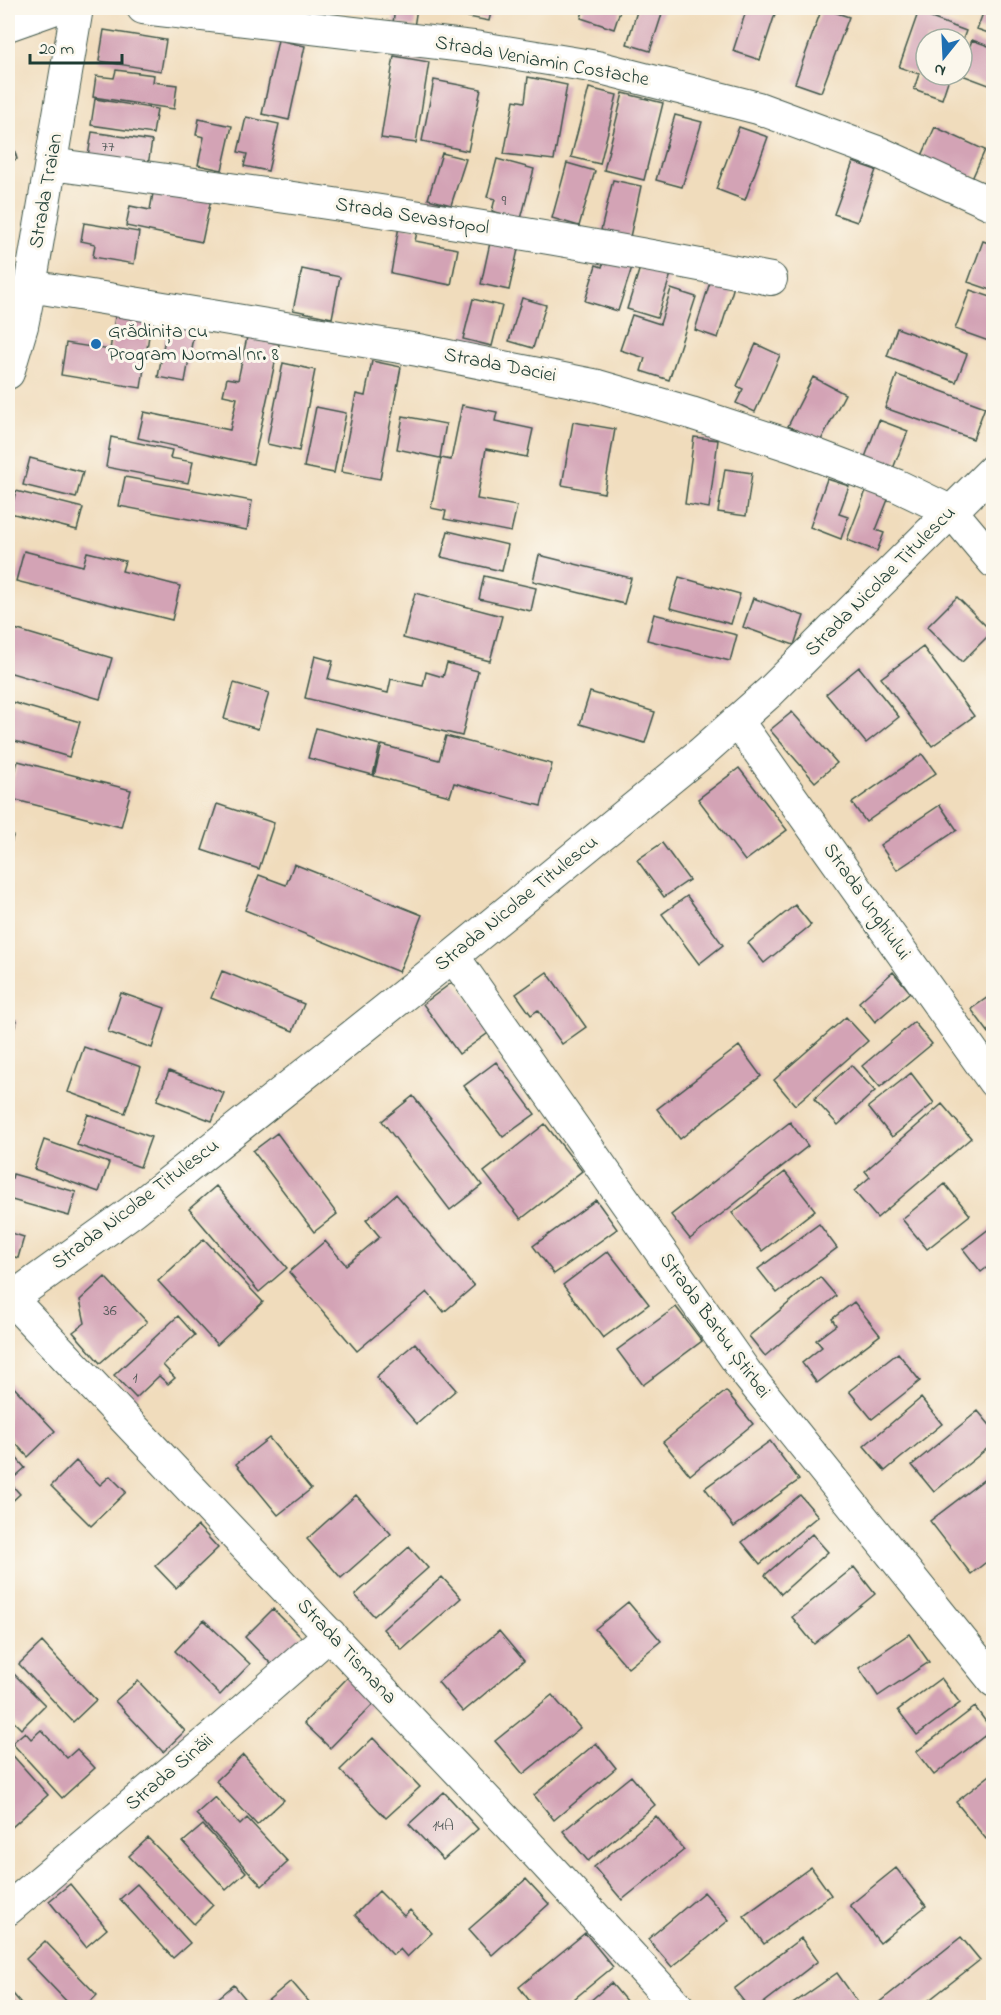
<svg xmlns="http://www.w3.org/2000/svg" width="1001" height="2015" viewBox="0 0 1001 2015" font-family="'Indie Flower',sans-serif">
	<rect width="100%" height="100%" fill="#fbf7ec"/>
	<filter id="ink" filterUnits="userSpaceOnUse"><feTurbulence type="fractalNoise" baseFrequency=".0167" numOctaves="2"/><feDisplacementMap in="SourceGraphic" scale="12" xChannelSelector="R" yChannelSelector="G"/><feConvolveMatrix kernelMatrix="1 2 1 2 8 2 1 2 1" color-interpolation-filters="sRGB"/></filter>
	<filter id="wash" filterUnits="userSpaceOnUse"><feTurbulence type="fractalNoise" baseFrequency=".008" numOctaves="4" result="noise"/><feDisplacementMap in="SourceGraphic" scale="24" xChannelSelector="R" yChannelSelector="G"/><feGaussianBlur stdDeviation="1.35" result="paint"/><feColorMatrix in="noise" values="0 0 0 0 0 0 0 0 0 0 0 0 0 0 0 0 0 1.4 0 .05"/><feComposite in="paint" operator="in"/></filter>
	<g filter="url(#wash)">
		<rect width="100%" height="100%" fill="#f0dcbc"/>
		<g id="blocks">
			<path fill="#d3a3b5" d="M 367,8 L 389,8 L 388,13 L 366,10 Z
				M 395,8 L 417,8 L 414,27 L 393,23 Z
				M 470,8 L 492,8 L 489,21 L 468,17 Z
				M 584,8 L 621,8 L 614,29 L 581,18 Z
				M 638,8 L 664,8 L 650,51 L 627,44 Z
				M 747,8 L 777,8 L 760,60 L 733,51 Z
				M 822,8 L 849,17 L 821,92 L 795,83 Z
				M 942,8 L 956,8 L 954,13 Z
				M 985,8 L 994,8 L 994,35 L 977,29 Z
				M 918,13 L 966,31 L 963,39 L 926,39 L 926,75 L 950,75 L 942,99 L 914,89 L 919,74 L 899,67 Z
				M 104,30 L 166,40 L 161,71 L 99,61 Z
				M 278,40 L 305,46 L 289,120 L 262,114 Z
				M 972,40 L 994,48 L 994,87 L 962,75 L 962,68 Z
				M 394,56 L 429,62 L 416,143 L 381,138 Z
				M 116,70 L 154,75 L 153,82 L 177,85 L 174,109 L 93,97 L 96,76 L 114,78 Z
				M 528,77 L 567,85 L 554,160 L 504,154 L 514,100 L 525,102 Z
				M 434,80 L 481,89 L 468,151 L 422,141 Z
				M 589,88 L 617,95 L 600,164 L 571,157 Z
				M 623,93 L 663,103 L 644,180 L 604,170 Z
				M 95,99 L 157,109 L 153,134 L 91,125 Z
				M 675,115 L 702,122 L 682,187 L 656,180 Z
				M 246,117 L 279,124 L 268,171 L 244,166 L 247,154 L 238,152 Z
				M 199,119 L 232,126 L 222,170 L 198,165 L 204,137 L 196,135 Z
				M 739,127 L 768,137 L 745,200 L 716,189 Z
				M 935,127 L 985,150 L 971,181 L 921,158 Z
				M 8,129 L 17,159 L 8,162 Z
				M 92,132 L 152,141 L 148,165 L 88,156 Z
				M 442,153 L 466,159 L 451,205 L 428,199 Z
				M 497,159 L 534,169 L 521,219 L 492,211 L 495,199 L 487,197 Z
				M 853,162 L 876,170 L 857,222 L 834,214 Z
				M 567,163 L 595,171 L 579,226 L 552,218 Z
				M 613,180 L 641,186 L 630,237 L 601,230 Z
				M 154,188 L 211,199 L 202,242 L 126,226 L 130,206 L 150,210 Z
				M 84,223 L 139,232 L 134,264 L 93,257 L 95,244 L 81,241 Z
				M 399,226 L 418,228 L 415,241 L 458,249 L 451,285 L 391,273 Z
				M 491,238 L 519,245 L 509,290 L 481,284 Z
				M 983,241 L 994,245 L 994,291 L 968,282 Z
				M 606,255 L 633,264 L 618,311 L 585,301 L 596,265 L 602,267 Z
				M 642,261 L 672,271 L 657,318 L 627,309 Z
				M 302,269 L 340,277 L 332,318 L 293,310 Z
				M 711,279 L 734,286 L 718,338 L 695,330 Z
				M 671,289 L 696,297 L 669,380 L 641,371 L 645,358 L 620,350 L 632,315 L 660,324 Z
				M 970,290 L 994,298 L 994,343 L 955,329 Z
				M 522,298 L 546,305 L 533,348 L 509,341 Z
				M 473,299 L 502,306 L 492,346 L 463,339 Z
				M 116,310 L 152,316 L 141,388 L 61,375 L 66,343 L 110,350 Z
				M 168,321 L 195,326 L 185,382 L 158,377 Z
				M 897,328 L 967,354 L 956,382 L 887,356 Z
				M 247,337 L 279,344 L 253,464 L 138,438 L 144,412 L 230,430 L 237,398 L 223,395 L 227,378 L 238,380 Z
				M 756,344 L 780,355 L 755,412 L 736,403 L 743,389 L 737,386 Z
				M 372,361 L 401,367 L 380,479 L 341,472 L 356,394 L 365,396 Z
				M 283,363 L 315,370 L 299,451 L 267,444 Z
				M 897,375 L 985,407 L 973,439 L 885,408 Z
				M 813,377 L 845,394 L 820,442 L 788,426 Z
				M 462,405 L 497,412 L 495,421 L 533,429 L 527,457 L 486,449 L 477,499 L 517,506 L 511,532 L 444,519 L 446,511 L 431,508 L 441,458 L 451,460 Z
				M 316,407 L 346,413 L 334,473 L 304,467 Z
				M 403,416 L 446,424 L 440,458 L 397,449 Z
				M 879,420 L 908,431 L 892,471 L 864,460 Z
				M 573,422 L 615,429 L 604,493 L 562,485 Z
				M 111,437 L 172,450 L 170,458 L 193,462 L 188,483 L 106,467 Z
				M 694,437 L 718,440 L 709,508 L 685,504 Z
				M 30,458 L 83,472 L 76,498 L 23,485 Z
				M 725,469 L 752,473 L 746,516 L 718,512 Z
				M 125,477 L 252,501 L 247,530 L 119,506 Z
				M 827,479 L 849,486 L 839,514 L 848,517 L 841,539 L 810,527 Z
				M 867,488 L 889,497 L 876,530 L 884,533 L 877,551 L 847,540 Z
				M 16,491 L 83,508 L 77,530 L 10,513 Z
				M 448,531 L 508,545 L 502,571 L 441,557 Z
				M 24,551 L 83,566 L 87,552 L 125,561 L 122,571 L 180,586 L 172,620 L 16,581 Z
				M 539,555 L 631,578 L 624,604 L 533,581 Z
				M 484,576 L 536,588 L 531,611 L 479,599 Z
				M 679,577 L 740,594 L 731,624 L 670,608 Z
				M 415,593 L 502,616 L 490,661 L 403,638 Z
				M 957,597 L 992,632 L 962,662 L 927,627 Z
				M 753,598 L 804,616 L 794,645 L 743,627 Z
				M 654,614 L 737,635 L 730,661 L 647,640 Z
				M 8,627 L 112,658 L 100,699 L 8,672 Z
				M 923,647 L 974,716 L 932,746 L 881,678 Z
				M 315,656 L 333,661 L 328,679 L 388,693 L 391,679 L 423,686 L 426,672 L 443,677 L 447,663 L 478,671 L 462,736 L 305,698 Z
				M 859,667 L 899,717 L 866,743 L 826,694 Z
				M 234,683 L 269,693 L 258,729 L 224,719 Z
				M 590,692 L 655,712 L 645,743 L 580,724 Z
				M 8,701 L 80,722 L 69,757 L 8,739 Z
				M 792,712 L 837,763 L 815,782 L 770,730 Z
				M 316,728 L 380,745 L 373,775 L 308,758 Z
				M 446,736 L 552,764 L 541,806 L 454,783 L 450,796 L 374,776 L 382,745 L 439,760 Z
				M 922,754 L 936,773 L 866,822 L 852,803 Z
				M 18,761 L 131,790 L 121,827 L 8,798 Z
				M 739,768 L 787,830 L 745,861 L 698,799 Z
				M 217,804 L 274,823 L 259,869 L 202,850 Z
				M 940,805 L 957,830 L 897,870 L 880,845 Z
				M 8,835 L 13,836 L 8,854 Z
				M 662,843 L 689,880 L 664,897 L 637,860 Z
				M 294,864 L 422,915 L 399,972 L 245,910 L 259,875 L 286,885 Z
				M 687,896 L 723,945 L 699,964 L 662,914 Z
				M 795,905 L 811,925 L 764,963 L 748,943 Z
				M 222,971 L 304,1004 L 293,1031 L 211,998 Z
				M 547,972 L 586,1027 L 562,1044 L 538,1010 L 531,1015 L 516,994 Z
				M 893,972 L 910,992 L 875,1022 L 859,1002 Z
				M 454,981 L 491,1031 L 459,1054 L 423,1004 Z
				M 121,993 L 165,1008 L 152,1048 L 108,1032 Z
				M 994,993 L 994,1030 L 989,1033 L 971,1009 Z
				M 8,1017 L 17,1021 L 8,1045 Z
				M 846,1017 L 868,1041 L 795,1105 L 774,1080 Z
				M 914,1022 L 932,1044 L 880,1087 L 862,1066 Z
				M 739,1046 L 761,1076 L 680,1139 L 657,1109 Z
				M 84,1047 L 141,1067 L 125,1113 L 68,1092 Z
				M 496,1062 L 535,1114 L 503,1137 L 464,1086 Z
				M 851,1065 L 875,1091 L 838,1125 L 814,1099 Z
				M 169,1071 L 224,1093 L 212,1121 L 157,1100 Z
				M 911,1073 L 934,1103 L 892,1137 L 868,1107 Z
				M 413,1096 L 482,1185 L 450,1210 L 382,1121 Z
				M 942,1104 L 971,1138 L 877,1218 L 854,1191 L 870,1177 L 865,1171 Z
				M 88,1114 L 151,1137 L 140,1167 L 77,1145 Z
				M 790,1122 L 808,1146 L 690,1239 L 671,1215 Z
				M 545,1124 L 582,1171 L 521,1219 L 484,1172 Z
				M 277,1133 L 337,1214 L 314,1232 L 253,1151 Z
				M 44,1140 L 109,1163 L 99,1192 L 34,1169 Z
				M 785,1172 L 815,1210 L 762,1251 L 732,1213 Z
				M 13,1174 L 76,1192 L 69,1216 L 8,1199 L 8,1177 L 12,1178 Z
				M 945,1184 L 970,1215 L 927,1249 L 902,1219 Z
				M 216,1186 L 287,1268 L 259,1292 L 189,1209 Z
				M 396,1194 L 474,1286 L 444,1312 L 427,1292 L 357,1351 L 289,1272 L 325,1241 L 346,1265 L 380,1237 L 366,1220 Z
				M 596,1200 L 617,1229 L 554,1274 L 533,1246 Z
				M 819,1224 L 837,1248 L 777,1293 L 758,1269 Z
				M 994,1225 L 994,1262 L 981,1272 L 963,1249 Z
				M 8,1232 L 24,1237 L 18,1258 L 8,1255 Z
				M 204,1239 L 263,1302 L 217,1345 L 158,1281 Z
				M 608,1251 L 649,1304 L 603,1338 L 563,1285 Z
				M 105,1277 L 147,1322 L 100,1363 L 73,1332 L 85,1323 L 80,1300 Z
				M 820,1277 L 836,1296 L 765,1356 L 749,1336 Z
				M 854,1302 L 880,1335 L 817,1383 L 802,1363 L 822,1347 L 816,1340 L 836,1325 L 832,1319 Z
				M 676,1307 L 702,1341 L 643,1385 L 617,1350 Z
				M 178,1316 L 195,1335 L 163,1365 L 175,1378 L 168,1384 L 159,1376 L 136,1398 L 114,1375 Z
				M 415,1343 L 456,1390 L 417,1424 L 376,1377 Z
				M 898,1353 L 920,1381 L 872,1419 L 849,1391 Z
				M 8,1381 L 55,1431 L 28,1457 L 8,1435 Z
				M 726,1391 L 753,1424 L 690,1475 L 663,1442 Z
				M 921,1398 L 942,1424 L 885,1471 L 864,1446 Z
				M 978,1411 L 994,1430 L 994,1443 L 934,1492 L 912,1465 Z
				M 269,1438 L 311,1489 L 278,1515 L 236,1464 Z
				M 770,1441 L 799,1480 L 734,1527 L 705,1488 Z
				M 8,1448 L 25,1468 L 9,1482 L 20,1494 L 8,1505 Z
				M 76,1461 L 100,1485 L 110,1476 L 126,1492 L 91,1526 L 51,1486 Z
				M 994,1472 L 994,1556 L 971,1574 L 930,1521 Z
				M 356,1495 L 391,1534 L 341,1578 L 307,1539 Z
				M 800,1495 L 818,1516 L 760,1564 L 742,1542 Z
				M 198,1526 L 218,1548 L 176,1588 L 155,1566 Z
				M 812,1534 L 828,1552 L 781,1594 L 765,1575 Z
				M 409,1547 L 428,1568 L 374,1616 L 355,1595 Z
				M 854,1567 L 875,1594 L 814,1644 L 792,1617 Z
				M 442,1577 L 461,1598 L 402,1650 L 383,1629 Z
				M 628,1602 L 661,1641 L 628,1668 L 595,1629 Z
				M 273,1609 L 303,1639 L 274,1667 L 245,1637 Z
				M 204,1620 L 250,1664 L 220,1695 L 175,1651 Z
				M 499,1631 L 524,1661 L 463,1712 L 438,1682 Z
				M 909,1634 L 929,1662 L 878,1696 L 859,1668 Z
				M 42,1642 L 96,1700 L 73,1722 L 19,1664 Z
				M 12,1672 L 45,1705 L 21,1729 L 8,1716 L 8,1676 Z
				M 351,1674 L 377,1700 L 330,1748 L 304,1723 Z
				M 941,1678 L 960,1703 L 917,1735 L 898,1710 Z
				M 138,1681 L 185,1731 L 163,1752 L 115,1701 Z
				M 552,1695 L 580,1728 L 523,1774 L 495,1741 Z
				M 975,1707 L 992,1730 L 934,1775 L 916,1752 Z
				M 41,1730 L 67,1758 L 77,1749 L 95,1768 L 62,1798 L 12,1743 L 25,1732 L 31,1739 Z
				M 373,1738 L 420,1787 L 386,1818 L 340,1770 Z
				M 596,1743 L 616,1768 L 554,1820 L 534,1795 Z
				M 8,1750 L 48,1795 L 12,1827 L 8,1821 Z
				M 243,1755 L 284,1800 L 257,1825 L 216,1781 Z
				M 994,1772 L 994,1832 L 986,1839 L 956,1802 Z
				M 631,1776 L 655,1805 L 588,1861 L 563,1831 Z
				M 444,1792 L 478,1829 L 443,1860 L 409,1824 Z
				M 215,1797 L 240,1825 L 247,1818 L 288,1862 L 262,1886 L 196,1814 Z
				M 656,1816 L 684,1850 L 622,1900 L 594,1867 Z
				M 203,1825 L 246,1872 L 226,1890 L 183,1842 Z
				M 148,1838 L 213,1905 L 194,1924 L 129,1856 Z
				M 811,1867 L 831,1895 L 764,1944 L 744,1916 Z
				M 896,1868 L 926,1906 L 880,1943 L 850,1905 Z
				M 526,1879 L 549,1904 L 492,1955 L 469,1929 Z
				M 70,1884 L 107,1929 L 86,1947 L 49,1901 Z
				M 137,1884 L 190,1943 L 173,1958 L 120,1899 Z
				M 379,1891 L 404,1916 L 410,1910 L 432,1933 L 407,1957 L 400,1949 L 393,1955 L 355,1915 Z
				M 704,1892 L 729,1920 L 672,1967 L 648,1939 Z
				M 585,1933 L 613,1967 L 563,2008 L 535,2008 L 519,1987 Z
				M 961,1937 L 980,1960 L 919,2008 L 872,2008 Z
				M 801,1938 L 818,1961 L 757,2008 L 749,2008 L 734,1989 Z
				M 45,1941 L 97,1995 L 84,2008 L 73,2008 L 26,1959 Z
				M 837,1973 L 857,2001 L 848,2008 L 787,2008 Z
				M 291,1981 L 310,2003 L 305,2008 L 259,2008 Z
				M 611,1983 L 632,2008 L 582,2008 Z
				M 234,1985 L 253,2008 L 212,2008 L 210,2005 Z
				M 8,1988 L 25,2008 L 8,2008 Z"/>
		</g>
	</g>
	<g filter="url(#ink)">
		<use href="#blocks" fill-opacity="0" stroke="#3e5548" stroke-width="1.5"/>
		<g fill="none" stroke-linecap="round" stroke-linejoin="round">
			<g stroke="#3e5548" stroke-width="34">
				<path id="minor" d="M 143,8 L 481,48 L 597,67 L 758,108 L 880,153 L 994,205
					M 8,25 L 56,8
					M 51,164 C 292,197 533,231 771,279
					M 30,286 L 418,350 L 598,386 L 691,413 L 795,447 L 898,486 L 952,512 L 994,562
					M 8,373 L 22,326 L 30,286 L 77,8
					M 738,722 L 994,1082
					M 453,956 L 746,1373 L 994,1681
					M 11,1299 L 511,1826 L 679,2008
					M 8,1301 L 133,1211 L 453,956 L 700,754 L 771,691 L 994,469
					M 8,1909 L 223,1728 L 330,1634"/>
			</g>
			<use href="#minor" stroke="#fff" stroke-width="32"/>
		</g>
	</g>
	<circle fill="#1f6fb2" stroke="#fbf7ec" stroke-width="2" cx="96" cy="344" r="6"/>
	<g text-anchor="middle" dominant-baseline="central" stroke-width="6" stroke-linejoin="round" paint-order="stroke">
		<g font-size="16" fill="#4c5654">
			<text x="108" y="147">77</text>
			<text x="504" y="201">9</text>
			<text x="110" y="1311">36</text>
			<text x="135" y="1378">1</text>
			<text x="443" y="1826">14A</text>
		</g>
		<g font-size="20" fill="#1f3d34" stroke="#fbf7ec">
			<text transform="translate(542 62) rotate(10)">Strada Veniamin Costache</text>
			<text transform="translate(47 191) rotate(-80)">Strada Traian</text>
			<text transform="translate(412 217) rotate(9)">Strada Sevastopol</text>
			<text transform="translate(500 366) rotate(11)">Strada Daciei</text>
			<text transform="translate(881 582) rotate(-45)">Strada Nicolae Titulescu</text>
			<text transform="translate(866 902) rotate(55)">Strada Unghiului</text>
			<text transform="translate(517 904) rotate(-39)">Strada Nicolae Titulescu</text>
			<text transform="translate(136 1205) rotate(-37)">Strada Nicolae Titulescu</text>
			<text transform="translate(714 1326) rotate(54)">Strada Barbu Știrbei</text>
			<text transform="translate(346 1652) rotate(47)">Strada Tismana</text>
			<text transform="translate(170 1773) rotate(-40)">Strada Sinăii</text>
		</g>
		<g font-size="20" fill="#1f3d34" stroke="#fbf7ec" text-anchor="start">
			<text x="108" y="332">Grădinița cu<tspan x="108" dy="23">Program Normal nr. 8</tspan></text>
		</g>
	</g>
	<rect width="1001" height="2015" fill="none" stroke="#fbf7ec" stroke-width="30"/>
	<g transform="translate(944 57) rotate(198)"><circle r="28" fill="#fbf7ec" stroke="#a3ada2" stroke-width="1.5"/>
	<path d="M0-4.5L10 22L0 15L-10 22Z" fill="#1f6fb2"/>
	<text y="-9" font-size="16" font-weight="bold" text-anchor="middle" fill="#1f3d34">N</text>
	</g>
	<path d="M30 54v9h92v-9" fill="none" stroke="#1f3d34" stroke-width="3"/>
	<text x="39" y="54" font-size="18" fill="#1f3d34" stroke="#fbf7ec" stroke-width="4.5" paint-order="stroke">20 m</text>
</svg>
